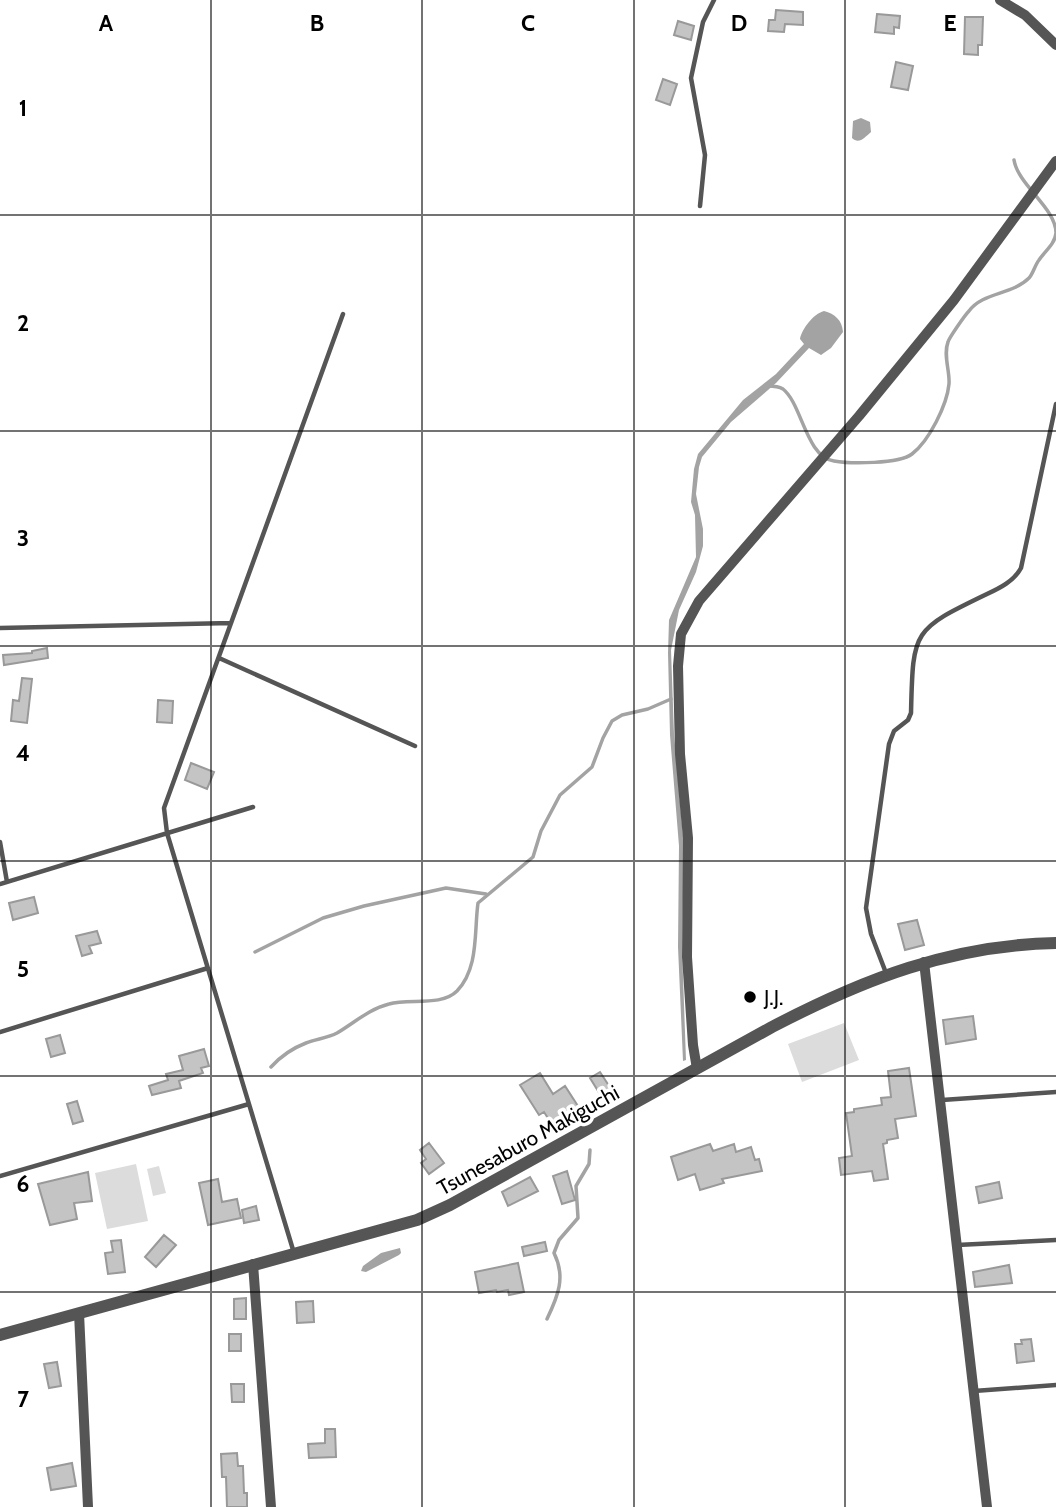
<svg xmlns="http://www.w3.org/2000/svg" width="1056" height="1507" viewBox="0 0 1056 1507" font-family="Cabin,sans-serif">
	<rect width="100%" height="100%" fill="#fff"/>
	<path fill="#dcdcdc" d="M 844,1023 L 859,1060 L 802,1082 L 788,1044 Z
		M 136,1164 L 148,1221 L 107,1229 L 95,1173 Z
		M 159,1166 L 166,1193 L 153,1196 L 147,1169 Z"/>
	<path fill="#a3a3a3" d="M 861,118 L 870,122 L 871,132 C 865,137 859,145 852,138 L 853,121 Z
		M 824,311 C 835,314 842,320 843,332 L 831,348 L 821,355 L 809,348 L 776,383 L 731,422 L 702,457 L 699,467 L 696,494 L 703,529 L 703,546 L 696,572 L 679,610 L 671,650 L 674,734 L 684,847 L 682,948 L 686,1060 L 683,1061 L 678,947 L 679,846 L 670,735 L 668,653 L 669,620 L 696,557 L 695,515 L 691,502 L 694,469 L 698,454 L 743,400 L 776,374 L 804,344 L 800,339 C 802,329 813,314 824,311 Z
		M 400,1248 L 401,1253 L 399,1255 L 366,1272 L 361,1271 L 363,1266 L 381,1253 Z"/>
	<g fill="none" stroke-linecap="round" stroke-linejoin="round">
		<path stroke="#a3a3a3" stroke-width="3.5" d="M 768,386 C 773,386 778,386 783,389 C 802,404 806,457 834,461 C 850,464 899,464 912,454 C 929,441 947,405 949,384 C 950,371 943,355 948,342 C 949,338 965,315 969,311 C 983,292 1012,295 1029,278 C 1033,274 1035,265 1039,260 C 1045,251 1055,244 1056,233 C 1056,208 1018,185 1014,160
			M 255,952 L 323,918 L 364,906 L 446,888 L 486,894
			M 271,1067 C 280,1057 293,1048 306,1043 C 316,1039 328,1038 337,1033 C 354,1023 369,1009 389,1004 C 409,998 441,1007 457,991 C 479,968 474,932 478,903 L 533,857 L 541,831 L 560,795 L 592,767 L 603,738 L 612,721 L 622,715 L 648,709 L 671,699
			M 547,1319 C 558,1296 566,1277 554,1253 L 559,1240 L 578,1218 L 576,1186 L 589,1164 L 590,1150"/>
	</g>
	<path fill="#c4c4c4" stroke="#999" stroke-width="2" d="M 776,10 L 803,12 L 803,25 L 785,24 L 784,32 L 768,31 L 769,20 L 775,20 Z
		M 877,14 L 900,16 L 899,28 L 894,27 L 894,34 L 875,32 Z
		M 965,17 L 983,17 L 982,45 L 978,45 L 978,55 L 964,54 Z
		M 678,21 L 694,26 L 691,40 L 674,35 Z
		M 896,62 L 913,66 L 908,90 L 891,87 Z
		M 663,79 L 677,84 L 670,105 L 656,100 Z
		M 47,648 L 48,658 L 4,665 L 3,655 L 32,653 L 32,651 Z
		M 22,678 L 32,679 L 27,723 L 11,721 L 13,700 L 19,701 Z
		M 158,700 L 173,701 L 172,723 L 157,722 Z
		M 191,763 L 214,772 L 207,789 L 185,780 Z
		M 34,897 L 38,913 L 13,920 L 9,903 Z
		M 917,920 L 924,945 L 905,950 L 898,924 Z
		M 97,931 L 101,943 L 89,946 L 92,953 L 82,956 L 76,936 Z
		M 973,1016 L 976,1039 L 946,1044 L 943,1020 Z
		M 60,1035 L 65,1053 L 51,1057 L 46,1039 Z
		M 204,1049 L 209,1066 L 201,1068 L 203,1073 L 179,1081 L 181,1088 L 152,1095 L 149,1086 L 168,1080 L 166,1074 L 183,1070 L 179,1056 Z
		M 909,1068 L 916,1116 L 895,1119 L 898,1138 L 887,1140 L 887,1143 L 883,1144 L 888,1179 L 874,1181 L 872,1171 L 841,1175 L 839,1158 L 852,1156 L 846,1113 L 854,1112 L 854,1109 L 882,1105 L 881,1098 L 891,1097 L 888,1071 Z
		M 600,1072 L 613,1092 L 603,1099 L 590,1078 Z
		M 540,1073 L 553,1094 L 565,1086 L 585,1117 L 558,1134 L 544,1112 L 539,1115 L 520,1085 Z
		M 77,1101 L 83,1121 L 73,1124 L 67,1104 Z
		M 429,1143 L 444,1163 L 429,1174 L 421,1163 L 426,1159 L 420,1150 Z
		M 710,1144 L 713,1151 L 734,1144 L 736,1152 L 751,1147 L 755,1160 L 759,1159 L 762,1171 L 722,1179 L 724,1183 L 700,1190 L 695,1174 L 678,1180 L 671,1157 Z
		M 567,1171 L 575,1200 L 562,1204 L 553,1176 Z
		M 88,1172 L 92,1201 L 74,1203 L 77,1219 L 50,1225 L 38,1184 Z
		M 530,1177 L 538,1191 L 508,1206 L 502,1192 Z
		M 218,1179 L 222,1202 L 237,1199 L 241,1218 L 208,1225 L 199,1183 Z
		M 999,1182 L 1002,1198 L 979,1203 L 976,1187 Z
		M 256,1206 L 259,1220 L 244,1223 L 242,1210 Z
		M 164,1235 L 176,1245 L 156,1267 L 145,1257 Z
		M 121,1240 L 125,1272 L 108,1274 L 105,1253 L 113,1252 L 111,1241 Z
		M 545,1242 L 547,1251 L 524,1256 L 522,1247 Z
		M 518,1263 L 524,1292 L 509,1295 L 508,1290 L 497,1292 L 496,1290 L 479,1293 L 475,1272 Z
		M 1009,1265 L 1012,1283 L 975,1287 L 973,1272 Z
		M 246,1298 L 246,1319 L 234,1319 L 234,1299 Z
		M 313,1301 L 314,1322 L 297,1323 L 296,1302 Z
		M 229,1334 L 241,1334 L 241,1351 L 229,1351 Z
		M 1031,1339 L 1034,1361 L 1017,1363 L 1015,1344 L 1022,1344 L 1021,1340 Z
		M 57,1362 L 61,1386 L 49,1388 L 44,1364 Z
		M 231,1384 L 244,1384 L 244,1402 L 232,1402 Z
		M 325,1429 L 335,1429 L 336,1457 L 309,1458 L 308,1444 L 325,1443 Z
		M 237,1453 L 238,1466 L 243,1466 L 244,1493 L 247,1493 L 247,1507 L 227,1507 L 226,1477 L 222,1477 L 221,1454 Z
		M 72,1463 L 76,1486 L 51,1490 L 47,1468 Z"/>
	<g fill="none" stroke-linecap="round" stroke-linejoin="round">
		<path stroke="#555" stroke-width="4.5" d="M 700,206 L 705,155 L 691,78 L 703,22 L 714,0
			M 0,628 L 231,623
			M 219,658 L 415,746
			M 0,842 L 7,882
			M 0,884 L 253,807
			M 886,973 L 871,934 L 866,908 L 889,744 L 894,731 L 908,720 L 911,713 C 913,630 912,630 987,594 C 1000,588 1014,581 1021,568 L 1056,404
			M 0,1032 L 208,968
			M 942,1100 L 1056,1092
			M 0,1176 L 249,1104
			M 957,1245 L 1056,1240
			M 294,1253 L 167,833 L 164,808 L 343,314
			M 974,1391 L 1056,1385"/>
		<path stroke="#555" stroke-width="10" d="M 1000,0 L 1025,15 L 1056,45
			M 924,962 L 987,1507
			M 697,1069 L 693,1045 L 687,957 L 688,838 L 680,754 L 678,666 L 681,634 L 699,601 L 859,416 L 954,300 L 1056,161
			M 253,1264 L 271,1507
			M 79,1313 L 88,1507"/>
		<path stroke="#555" stroke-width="12" d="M 0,1335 L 417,1220 L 450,1205 L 772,1027 C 864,979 951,945 1056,943"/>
	</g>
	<path fill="none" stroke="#000" stroke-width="2" stroke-opacity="0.55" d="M 211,0 L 211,1507M 422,0 L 422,1507M 634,0 L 634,1507M 845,0 L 845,1507M 0,215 L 1056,215M 0,431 L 1056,431M 0,646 L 1056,646M 0,861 L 1056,861M 0,1076 L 1056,1076M 0,1292 L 1056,1292"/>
	<circle fill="#000" stroke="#fff" stroke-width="2.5" cx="750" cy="997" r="7"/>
	<g text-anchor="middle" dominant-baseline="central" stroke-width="7" stroke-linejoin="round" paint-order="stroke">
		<g font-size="21" fill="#000" stroke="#fff" text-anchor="start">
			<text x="764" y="997">J.J.</text>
		</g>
		<g font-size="21" fill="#000" stroke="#fff">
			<text transform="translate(528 1140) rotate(-29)">Tsunesaburo Makiguchi</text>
		</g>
	</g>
	<g font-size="23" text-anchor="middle" font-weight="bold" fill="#000" stroke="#fff" stroke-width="7" stroke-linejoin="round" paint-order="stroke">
		<text x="106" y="31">A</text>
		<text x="317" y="31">B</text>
		<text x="528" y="31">C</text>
		<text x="739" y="31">D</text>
		<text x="950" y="31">E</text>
		<text x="23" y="116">1</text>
		<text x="23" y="331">2</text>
		<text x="23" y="546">3</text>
		<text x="23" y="761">4</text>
		<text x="23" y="977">5</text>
		<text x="23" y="1192">6</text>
		<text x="23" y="1407">7</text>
	</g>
</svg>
